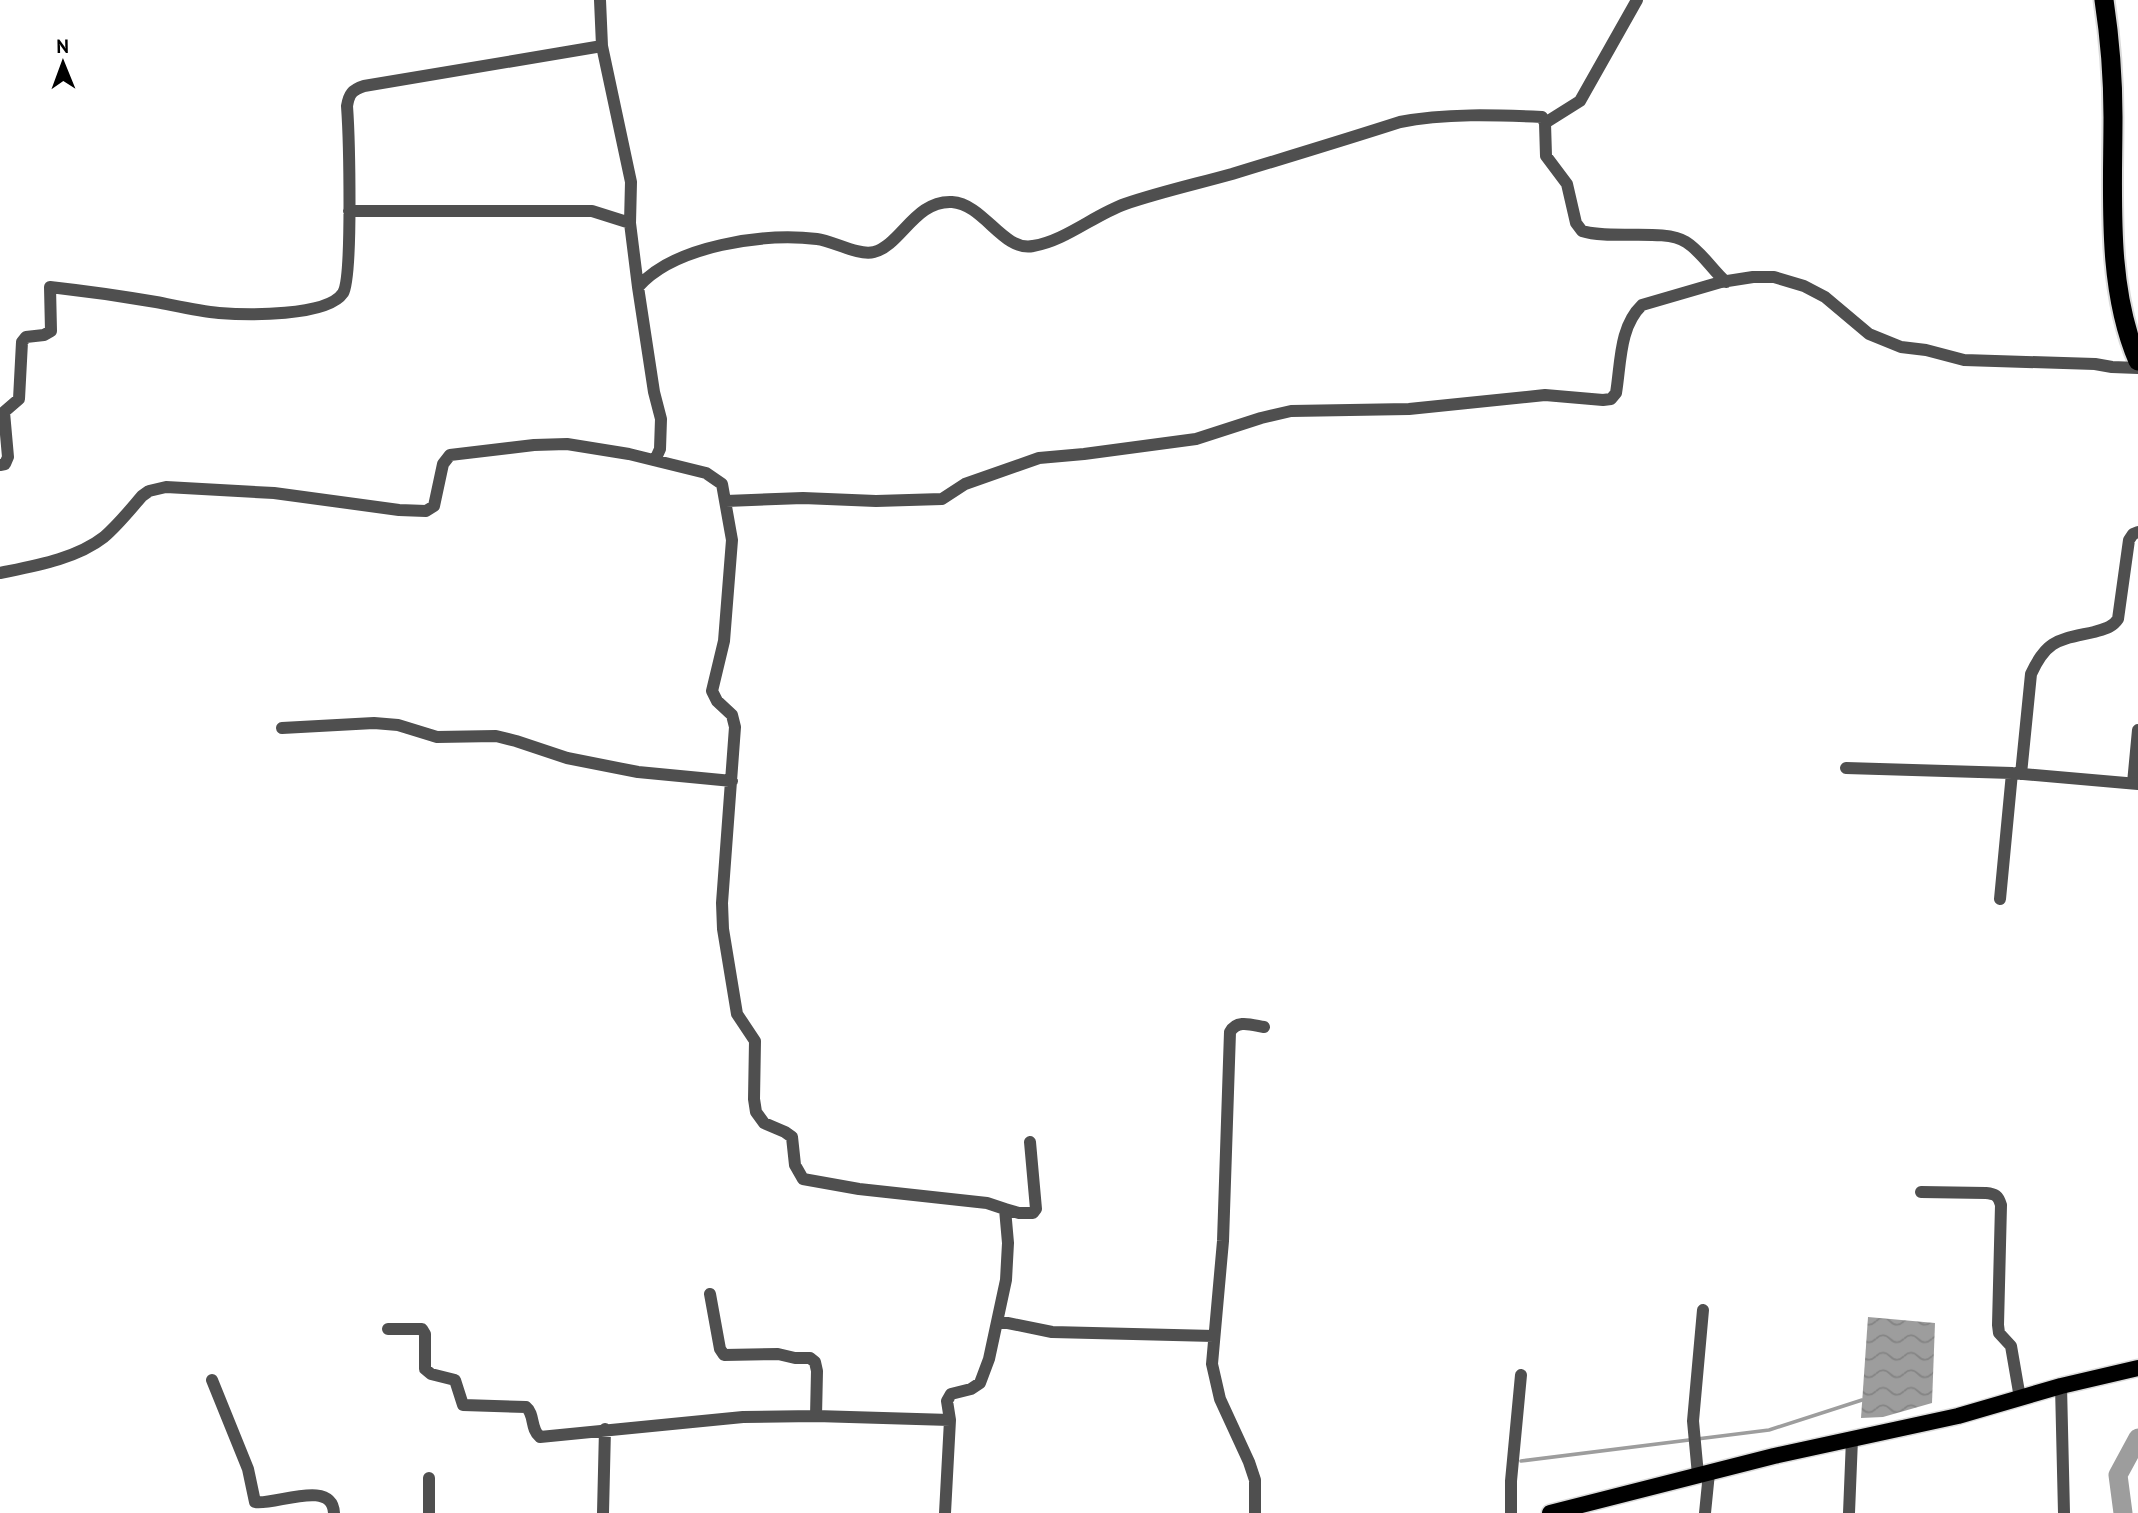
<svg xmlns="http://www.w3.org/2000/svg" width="2138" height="1513" viewBox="0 0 2138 1513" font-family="'PT Sans',sans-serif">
	<defs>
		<pattern id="water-waves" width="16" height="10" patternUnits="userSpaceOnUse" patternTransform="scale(1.75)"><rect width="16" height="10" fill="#9d9d9d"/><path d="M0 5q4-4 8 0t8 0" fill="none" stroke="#858585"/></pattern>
	</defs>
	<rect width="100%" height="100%" fill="#fff"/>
	<path fill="url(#water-waves)" d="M 1868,1317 L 1935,1323 L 1932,1403 L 1883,1417 L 1861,1418 Z"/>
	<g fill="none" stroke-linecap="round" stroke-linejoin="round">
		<path stroke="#9d9d9d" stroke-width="3.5" d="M 1521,1461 L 1769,1430 L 1862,1400"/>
		<path stroke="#9d9d9d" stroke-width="19" d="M 2123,1513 L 2118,1475 L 2138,1438"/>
		<g stroke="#dbdbdb" stroke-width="19">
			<path id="major" d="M 1550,1513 L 1774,1456 L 1958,1416 L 2061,1386 L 2138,1368"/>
		</g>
		<g stroke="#dbdbdb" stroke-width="23">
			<path id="highway" d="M 2104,0 C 2110,39 2113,78 2113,117 C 2113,196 2106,287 2138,361"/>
		</g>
		<path stroke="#4f4f4f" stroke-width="12" d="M 600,0 L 602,46 L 631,182 L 630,223 L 638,287 L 654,392 L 661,419 L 660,449 L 655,460
			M 1545,123 L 1580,101 L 1637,0
			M 349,211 L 592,211 L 630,223
			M 638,287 C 675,245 764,233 817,239 C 833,241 858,256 874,252 C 901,245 915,200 952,202 C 984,204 1003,252 1033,246 C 1065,241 1094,215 1125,204 C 1160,192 1196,184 1232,174 C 1288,157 1344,140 1400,122 C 1444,113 1497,115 1542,117 L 1545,123 L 1546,156 L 1567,184 L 1576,223 L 1582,231 C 1610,240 1665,228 1686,242 C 1702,252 1712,270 1726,282
			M 0,465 L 5,464 L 8,457 L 4,412 L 19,399 L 22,342 L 26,337 L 44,335 L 51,331 L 50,287 C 86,291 121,296 156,302 C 177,306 198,311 219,313 C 246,315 327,317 343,293 C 353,277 349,134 347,106 C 349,94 352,90 364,86 L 602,46
			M 726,501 L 803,498 L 876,501 L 942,499 L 965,484 L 1039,458 L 1084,454 L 1196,439 L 1261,418 L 1291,411 L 1409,409 L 1545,395 L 1603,400 L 1611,399 L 1616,393 C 1621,363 1619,327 1642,305 L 1721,282 L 1753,277 L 1774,277 L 1804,286 L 1825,297 L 1869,334 L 1901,347 L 1926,350 L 1964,360 L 2095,364 L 2112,367 L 2138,368
			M 0,573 C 34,566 76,559 104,537 C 118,525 130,510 142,496 L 149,491 L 166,487 L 274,493 L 399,510 L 426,511 L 434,506 L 443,464 L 450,455 L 534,445 L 567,444 L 629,454 L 706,473 L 722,484 L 732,540 L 724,641 L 712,691 L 717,701 L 732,715 L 735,727 L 722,903 L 723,929 L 737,1014 L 755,1041 L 754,1099 L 756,1112 L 764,1123 L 785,1132 L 792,1137 L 795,1165 L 803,1179 L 859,1189 L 987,1203 L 1005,1209 L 1008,1243 L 1006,1280 L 989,1359 L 980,1383 L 971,1389 L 951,1394 L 947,1401 L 950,1420 L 945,1513
			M 282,728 L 374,723 L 398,725 L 437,737 L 496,736 L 516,741 L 567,758 L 638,772 L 732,781
			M 1846,768 L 2012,773 L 2138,784
			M 2021,774 L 2031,674 C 2047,639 2059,640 2094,632 C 2104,629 2112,628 2118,619 L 2129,540 L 2133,534 L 2138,532
			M 2133,783 L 2138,730
			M 2000,899 L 2012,773
			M 1921,1192 L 1986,1193 C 1995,1194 1998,1195 2001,1205 L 1998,1325 L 1999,1333 L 2011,1346 L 2020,1398
			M 1005,1209 L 1019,1213 L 1033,1213 L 1036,1209 L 1030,1142
			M 710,1294 L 720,1349 L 724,1355 L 778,1354 L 795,1358 L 810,1358 L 815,1362 L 817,1371 L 816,1416
			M 998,1321 L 1052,1332 L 1214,1336
			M 388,1329 L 422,1329 L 425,1334 L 425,1369 L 431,1374 L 455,1380 L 463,1405 L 526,1407 C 535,1414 530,1429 540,1437 L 743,1417 L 816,1416 L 950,1420
			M 212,1380 L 248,1469 L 255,1502 C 274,1506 332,1478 334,1513
			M 2061,1386 L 2064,1513
			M 1698,1475 L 1693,1421 L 1703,1310
			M 429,1513 L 429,1478
			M 603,1513 L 605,1429
			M 1255,1513 L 1255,1480 L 1249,1462 L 1220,1399 L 1212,1364 L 1223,1241 L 1230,1032 C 1237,1019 1252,1025 1264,1027
			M 1511,1513 L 1511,1481 L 1521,1375
			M 1705,1513 L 1709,1473
			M 1849,1513 L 1852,1439"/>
		<use href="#major" stroke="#000" stroke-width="16"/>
		<use href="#highway" stroke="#000" stroke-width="19"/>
	</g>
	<g transform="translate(63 63) rotate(359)" stroke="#ffffff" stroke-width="5" paint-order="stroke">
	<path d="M0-5L12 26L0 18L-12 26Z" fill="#000000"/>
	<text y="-10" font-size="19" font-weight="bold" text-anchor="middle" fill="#000000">N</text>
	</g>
</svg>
